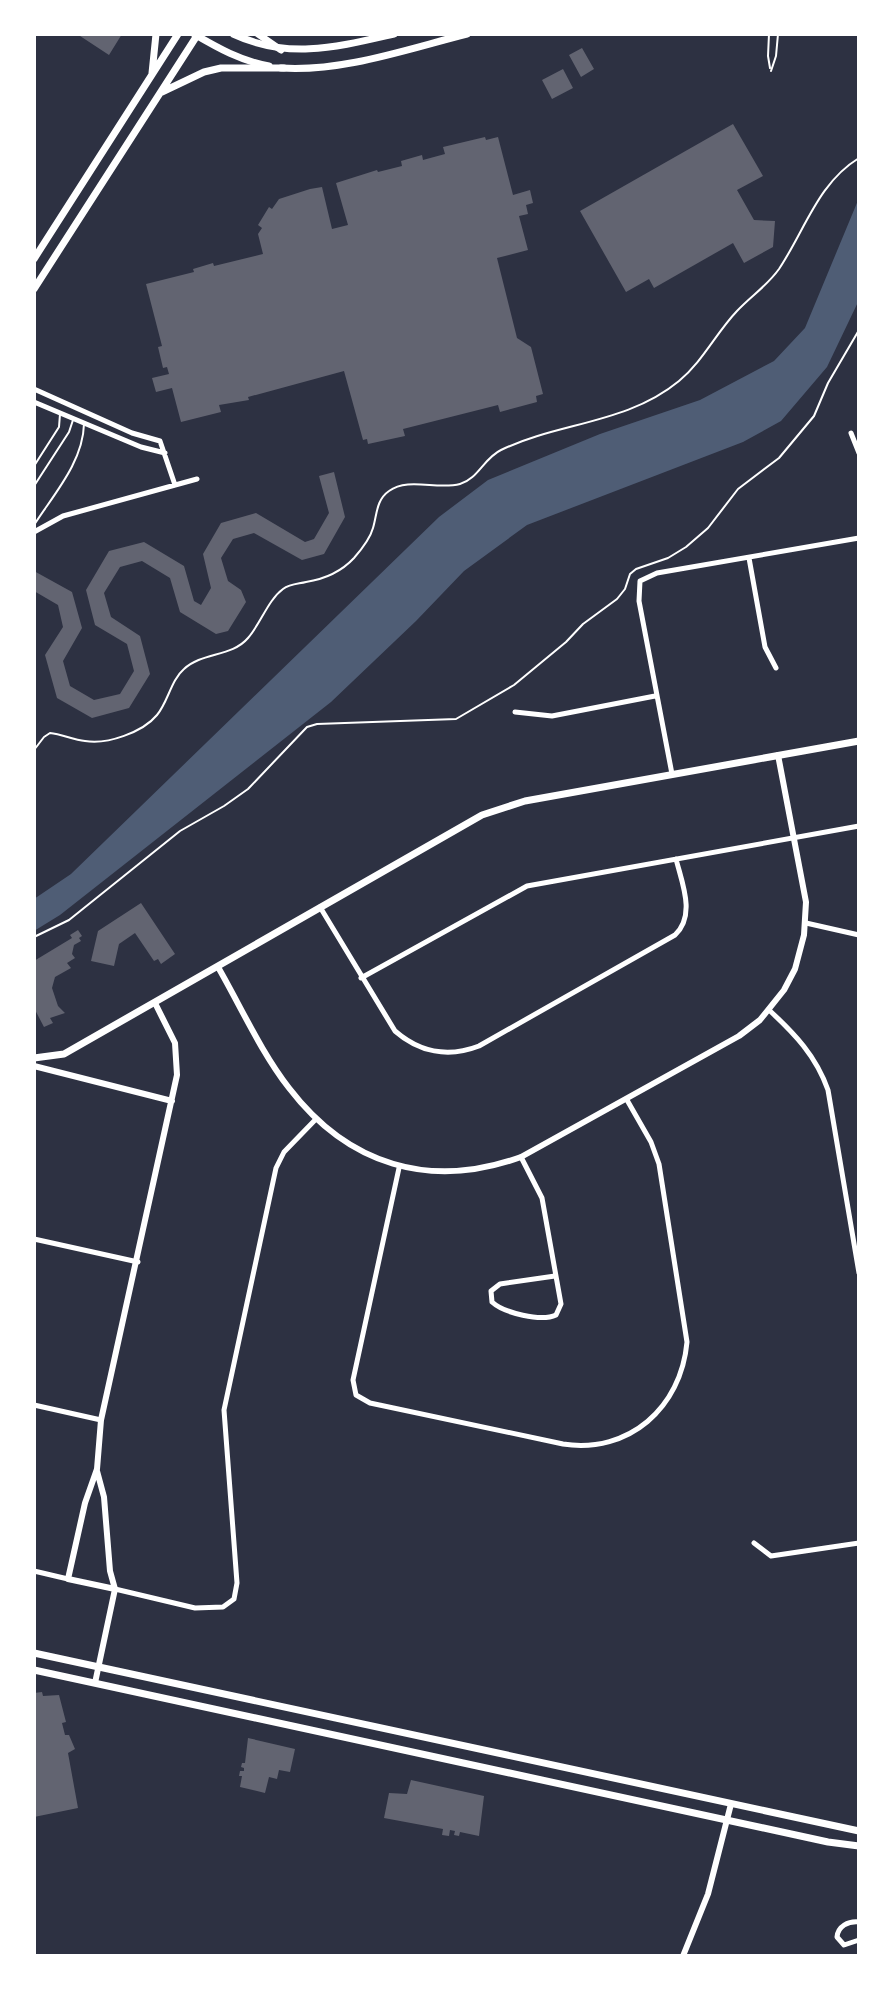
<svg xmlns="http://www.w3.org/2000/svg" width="893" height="1990" viewBox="0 0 893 1990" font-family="Overpass,sans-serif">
	<rect width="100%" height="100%" fill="#2d3142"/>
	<path fill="#4f5d75" d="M 859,198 L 859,300 L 827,367 L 781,421 L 743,442 L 527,525 L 464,571 L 416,621 L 331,702 L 60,915 L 34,931 L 34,899 L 71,874 L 439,517 L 488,480 L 600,434 L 700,400 L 774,361 L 805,328 Z"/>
	<path fill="#626471" d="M 77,34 L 122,34 L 109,55 Z
		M 582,48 L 594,69 L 581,77 L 569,55 Z
		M 563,69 L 573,88 L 552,99 L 542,80 Z
		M 733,124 L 763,176 L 737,190 L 754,220 L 775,221 L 773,247 L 744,263 L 733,243 L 654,288 L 649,279 L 626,292 L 580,211 Z
		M 485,137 L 486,140 L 498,137 L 513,195 L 530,190 L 533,203 L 526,205 L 528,214 L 519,216 L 528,250 L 497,258 L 517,338 L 531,347 L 543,394 L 536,396 L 537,402 L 500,412 L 498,405 L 403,429 L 405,436 L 368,444 L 367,439 L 363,440 L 344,371 L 248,397 L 249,400 L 219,405 L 221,412 L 181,422 L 172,388 L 156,392 L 152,378 L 169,374 L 167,367 L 163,368 L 158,347 L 162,346 L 146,284 L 194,272 L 193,269 L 213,263 L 214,266 L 263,254 L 258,234 L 262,228 L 258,225 L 269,207 L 272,209 L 279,199 L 310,189 L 322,187 L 332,229 L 348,225 L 336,183 L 377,170 L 378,172 L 402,166 L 401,161 L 422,155 L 423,160 L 445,154 L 443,147 Z
		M 334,472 L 345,517 L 324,554 L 302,560 L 254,533 L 233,539 L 221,558 L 228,581 L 241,590 L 246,602 L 228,631 L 216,634 L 180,612 L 170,578 L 142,561 L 120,567 L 104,593 L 111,617 L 140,636 L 150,674 L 129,708 L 92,718 L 57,698 L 45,655 L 63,627 L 58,605 L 34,591 L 34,571 L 72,592 L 82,628 L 63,661 L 70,686 L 94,700 L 120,694 L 134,671 L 127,644 L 95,625 L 86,590 L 109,551 L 144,542 L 184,566 L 194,601 L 201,605 L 211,588 L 203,554 L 221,523 L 256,513 L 305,542 L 314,539 L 329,513 L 319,476 Z
		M 141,903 L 175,954 L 161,964 L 158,959 L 154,961 L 135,933 L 119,944 L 114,966 L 91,961 L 98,931 Z
		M 78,930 L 82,936 L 79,938 L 81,941 L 74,945 L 72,954 L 75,958 L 67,963 L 71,968 L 55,977 L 52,988 L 58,1006 L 65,1013 L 50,1018 L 53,1023 L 44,1027 L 34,1008 L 34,961 L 72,938 L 70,935 Z
		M 42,1692 L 43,1696 L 59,1695 L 66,1722 L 62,1723 L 65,1735 L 69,1735 L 75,1749 L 68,1753 L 78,1808 L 34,1817 L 34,1693 Z
		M 248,1738 L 295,1749 L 290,1772 L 279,1770 L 277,1779 L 269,1777 L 265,1793 L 240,1787 L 242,1776 L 239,1776 L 240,1771 L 244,1771 L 244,1768 L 241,1767 L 242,1763 L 245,1763 Z
		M 411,1780 L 484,1796 L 479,1836 L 460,1832 L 459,1836 L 454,1835 L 455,1831 L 450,1830 L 449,1836 L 442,1835 L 443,1829 L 384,1818 L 389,1793 L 407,1794 Z"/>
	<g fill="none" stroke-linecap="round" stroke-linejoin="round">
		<path stroke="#fff" stroke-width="2" d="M 34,750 L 44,737 L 50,733 C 62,734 73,740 85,741 C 107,745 143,732 157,715 C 168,702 171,680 184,669 C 202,652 232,657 248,638 C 261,623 268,600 283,589 C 290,584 298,584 306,582 C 325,579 341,572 354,558 C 361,550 370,539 373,528 C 377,515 376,500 389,491 C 408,477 437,490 460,484 C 478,479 484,458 501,450 C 559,422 627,424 679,381 C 703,361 716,333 737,311 C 751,296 767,286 779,269 C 805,230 818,183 859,158
			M 34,937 L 69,920 L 180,831 L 224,806 L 248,789 L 307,727 L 317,724 L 456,719 L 514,685 L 566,642 L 583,624 L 617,599 L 625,589 L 630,574 L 636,569 L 668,558 L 686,547 L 708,528 L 738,489 L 779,458 L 814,416 L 828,383 L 859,330"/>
		<path stroke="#fff" stroke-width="2" d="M 769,34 L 768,56 L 770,68
			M 771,71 L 776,56 L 778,34
			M 34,466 L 59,427 L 60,414
			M 34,486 L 69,432 L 73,420
			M 34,525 C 54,494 83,462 84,424"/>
		<path stroke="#fff" stroke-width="5" d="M 34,389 L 132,433 L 160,441 L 175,485
			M 34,402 L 141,447 L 165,453
			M 851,433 L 859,453
			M 34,532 L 63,516 L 197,479
			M 749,558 L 765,647 L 776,668
			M 515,712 L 552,716 L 655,696
			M 672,774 L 639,601 L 640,581 L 657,573 L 859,538
			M 320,907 L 395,1031 C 419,1052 448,1058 479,1046 L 675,935 C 696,915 682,883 676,859
			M 806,923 L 859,935
			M 361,978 L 527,886 L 859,826
			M 769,1010 C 795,1034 816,1056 828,1090 L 859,1273
			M 521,1157 L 542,1198 L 561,1304 L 556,1315 C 541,1322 504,1313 492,1302 L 491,1291 L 500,1284 L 555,1276
			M 399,1168 L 353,1380 L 356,1395 L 370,1403 L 563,1444 C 629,1454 681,1408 687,1342 L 659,1164 L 651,1142 L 627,1100
			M 34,1239 L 138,1262
			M 34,1405 L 101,1420
			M 754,1543 L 771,1556 L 859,1543
			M 34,1571 L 68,1579
			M 115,1589 L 195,1608 L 223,1607 L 234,1599 L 237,1583 L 224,1410 L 276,1168 L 284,1152 L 316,1119
			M 859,1922 C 848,1921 838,1926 837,1937 L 844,1945 L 859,1940"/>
		<path stroke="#fff" stroke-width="6" d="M 218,967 C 241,1007 261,1052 289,1088 C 348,1165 430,1190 521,1157 L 739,1036 L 760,1020 L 784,990 L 795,969 L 804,935 L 806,902 L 778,755
			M 34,1066 L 172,1101
			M 115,1589 L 68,1579 L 85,1503 L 97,1469 L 101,1420 L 177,1075 L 175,1043 L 155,1003
			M 95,1683 L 115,1589 L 110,1571 L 104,1497 L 97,1471
			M 683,1956 L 708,1894 L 731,1804"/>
		<path stroke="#fff" stroke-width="7" d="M 194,34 C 218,48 241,61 269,66
			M 233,34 C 289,60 337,47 394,34
			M 281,68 C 343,72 407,49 467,34
			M 34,1058 L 64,1054 L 482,815 L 525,801 L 859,741
			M 34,1653 L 859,1831
			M 34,1670 L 828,1842 L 859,1846"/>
		<path stroke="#fff" stroke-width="7" d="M 258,34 L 281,50
			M 152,73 L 156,34
			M 162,92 L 204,72 L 221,68 L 284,68
			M 34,259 L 178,34
			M 34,289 L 198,34"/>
	</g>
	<rect width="893" height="1990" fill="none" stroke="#ffffff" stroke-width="72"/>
</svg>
